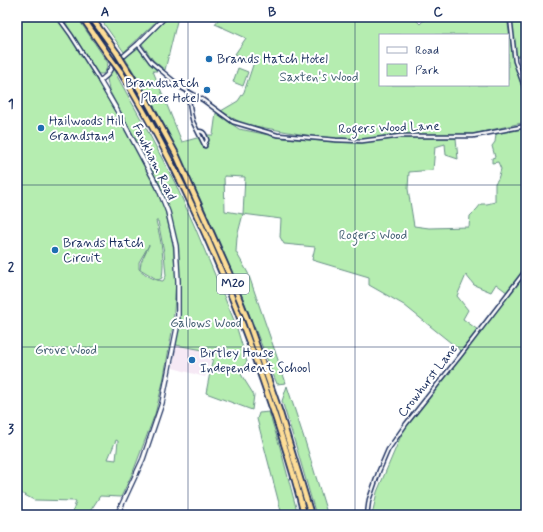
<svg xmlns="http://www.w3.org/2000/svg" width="543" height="532" viewBox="0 0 543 532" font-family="Mynerve,sans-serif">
	<rect width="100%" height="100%" fill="#fff"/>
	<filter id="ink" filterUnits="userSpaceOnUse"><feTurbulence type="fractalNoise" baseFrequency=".025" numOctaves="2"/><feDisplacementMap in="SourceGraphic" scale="8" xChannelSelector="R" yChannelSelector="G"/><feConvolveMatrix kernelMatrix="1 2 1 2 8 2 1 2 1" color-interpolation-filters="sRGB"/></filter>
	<g filter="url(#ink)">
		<path fill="#f6e9f5" d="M 176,345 L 214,352 L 205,377 L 173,368 Z"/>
		<path fill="#b5edb0" stroke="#688e87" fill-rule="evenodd" d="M 17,17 L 56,17 L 63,25 L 85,60 L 135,146 L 154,184 L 165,210 L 173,244 L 176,280 L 173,326 L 163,382 L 155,414 L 133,472 L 121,497 L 100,496 L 89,513 L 89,515 L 72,515 L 76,501 L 34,500 L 17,491 ZM 156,221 L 158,221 L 164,252 L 166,276 L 163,281 C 153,280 146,275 139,269 L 139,262 L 149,245 L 141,262 L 140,269 L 158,280 L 162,278 C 165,259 161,240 156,221 ZM 116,440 L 118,441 L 116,460 L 108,459 Z
			M 62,17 L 77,17 L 108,63 L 106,70 L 103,74 L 99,74 L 97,73 L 83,50 Z
			M 99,17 L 161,17 L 124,52 Z
			M 169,17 L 178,17 L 165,70 L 153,60 L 142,44 Z
			M 220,17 L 252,17 L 257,20 L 259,17 L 413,17 L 420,24 L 427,17 L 507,17 L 512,52 L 522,88 L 526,97 L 526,122 L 473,134 L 394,134 L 363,140 L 342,138 L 328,139 L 243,124 L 221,111 L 238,101 L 244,92 L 254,62 L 235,54 L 246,38 L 215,24 ZM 380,35 L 508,35 L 508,85 L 380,85 Z
			M 511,17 L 521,17 L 523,19 L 526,18 L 526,53 L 516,57 Z
			M 138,48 L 157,71 L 153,71 L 182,142 L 208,135 L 213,135 L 216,113 L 239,129 L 284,138 L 335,142 L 360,143 L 396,138 L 456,138 L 458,159 L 446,155 L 445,144 L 435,147 L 433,170 L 409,172 L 408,189 L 414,226 L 429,228 L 469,227 L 470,216 L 477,209 L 481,204 L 487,204 L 495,202 L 495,183 L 498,179 L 501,169 L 498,162 L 492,163 L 492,158 L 495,157 L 492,146 L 495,142 L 496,134 L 526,127 L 526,267 L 508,293 L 496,284 L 491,292 L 474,285 L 466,275 L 457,296 L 468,310 L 463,319 L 478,330 L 461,351 L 404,305 L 369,285 L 369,277 L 312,260 L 315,247 L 284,244 L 280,237 L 281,219 L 243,214 L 237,237 L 236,252 L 248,273 L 286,383 L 277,384 C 233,273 189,160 125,58 ZM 224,176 L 245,177 L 243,214 L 225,211 Z
			M 238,68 L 248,72 L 243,86 L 233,82 Z
			M 113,69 L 145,126 L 175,183 L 194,225 L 236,325 L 247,362 L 240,370 L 242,376 L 254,395 L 252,410 L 206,393 L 214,352 L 176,345 L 180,315 L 180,282 L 178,246 L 170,213 L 149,165 L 109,90 L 107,79 Z
			M 526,271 L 526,515 L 372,515 L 377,492 L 403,431 L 461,358 Z
			M 287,386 L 305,441 L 327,513 L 332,512 L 334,515 L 316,515 L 296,446 L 282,401 Z
			M 269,412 L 280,447 L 298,515 L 282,515 L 257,419 L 259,413 Z"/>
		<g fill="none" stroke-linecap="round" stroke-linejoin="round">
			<g stroke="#1b2f5e" stroke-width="5.5">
				<path id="street" d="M 58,17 L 71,35 L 100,81
					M 510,17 L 515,61 L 526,91
					M 138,44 L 151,62 L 182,88 L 203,100 L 233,122 L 277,135 L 336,140 L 362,141 L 401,136 L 473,136 L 526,126
					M 188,93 L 191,114 L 193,122 L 205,146
					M 198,131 C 204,131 205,134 207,140 L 205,144
					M 367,515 L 369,500 L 379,471 L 388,450 L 406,424 L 460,356 L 526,270"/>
			</g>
			<g stroke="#1b2f5e" stroke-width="6">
				<path id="secondary" d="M 117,515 L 143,459 L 162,403 L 177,328 L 178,315 L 178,281 L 176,246 L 168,212 L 158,187 L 118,112 L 100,81 L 107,75 L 112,66 L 138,44 L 165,17"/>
			</g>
			<g stroke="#1b2f5e" stroke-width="8">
				<path id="highway" d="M 82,17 L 111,59
					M 91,17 L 117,53
					M 125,66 L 147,101 L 176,154 L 229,273 L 248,321 L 280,413 L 311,515
					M 120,71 C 180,169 227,276 264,384 C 279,427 294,471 304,515"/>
			</g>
			<use href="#street" stroke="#fff" stroke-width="2.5"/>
			<use href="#secondary" stroke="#fff" stroke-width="3.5"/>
			<use href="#highway" stroke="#fedd96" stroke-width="4.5"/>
			<g stroke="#1b2f5e" stroke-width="8" stroke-linecap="butt">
				<path id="highway-bridge" d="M 117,53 L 125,66
					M 111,59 L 120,71"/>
			</g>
			<use href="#highway-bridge" stroke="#fedd96" stroke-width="4.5"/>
		</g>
	</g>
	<path fill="none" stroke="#1b2f5e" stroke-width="1" stroke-opacity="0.55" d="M 188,17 L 188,515M 355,17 L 355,515M 17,185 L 526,185M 17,347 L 526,347"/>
	<g fill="#1f6fb2" stroke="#fff" stroke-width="1.5">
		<circle cx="209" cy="59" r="4"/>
		<circle cx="207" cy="90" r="4"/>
		<circle cx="41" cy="128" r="4"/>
		<circle cx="55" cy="250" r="4"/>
		<circle cx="192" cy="360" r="4"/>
	</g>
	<g text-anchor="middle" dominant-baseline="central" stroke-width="4" stroke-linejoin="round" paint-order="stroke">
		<rect fill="#fff" stroke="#5f6d8e" stroke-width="1" x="217" y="274" width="32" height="20" rx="3"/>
		<g font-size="12" font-weight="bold" fill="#1b2f5e">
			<text x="233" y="284">M20</text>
		</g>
		<g font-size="13" fill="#1b2f5e" stroke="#fff" text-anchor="start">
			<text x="217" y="59">Brands Hatch Hotel</text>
			<text x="199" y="83" text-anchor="end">Brandshatch<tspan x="199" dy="15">Place Hotel</tspan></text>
			<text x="49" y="121">Hailwoods Hill<tspan x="49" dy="15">Grandstand</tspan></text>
			<text x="63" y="243">Brands Hatch<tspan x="63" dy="15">Circuit</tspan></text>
			<text x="200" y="353">Birtley House<tspan x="200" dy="15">Independent School</tspan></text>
		</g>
		<g font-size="13" fill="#425e72" stroke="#fff">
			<text x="319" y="77">Saxten's Wood</text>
			<text x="373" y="235">Rogers Wood</text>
			<text x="206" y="323">Gallows Wood</text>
			<text x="66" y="350">Grove Wood</text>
		</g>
		<g font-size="13" fill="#1b2f5e" stroke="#fff">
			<text transform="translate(389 128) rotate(-2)">Rogers Wood Lane</text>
			<text transform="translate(154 162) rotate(64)">Fawkham Road</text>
			<text transform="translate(428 381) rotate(-52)">Crowhurst Lane</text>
		</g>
	</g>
	<rect width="543" height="532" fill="none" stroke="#fff" stroke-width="44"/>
	<rect x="379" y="34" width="130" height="52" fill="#ffffff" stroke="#a4acbf"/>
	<rect x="387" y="47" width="20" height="6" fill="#ffffff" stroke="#a4acbf"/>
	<text x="415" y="54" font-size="12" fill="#1b2f5e">Road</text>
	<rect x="387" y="64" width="20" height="12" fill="#b5edb0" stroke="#a4acbf"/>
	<text x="415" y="74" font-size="12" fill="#1b2f5e">Park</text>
	<rect x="22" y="22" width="499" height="488" fill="none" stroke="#1b2f5e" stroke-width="1.5"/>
	<g font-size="13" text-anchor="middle" font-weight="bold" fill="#1b2f5e">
		<text x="105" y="16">A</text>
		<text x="272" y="16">B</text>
		<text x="438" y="16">C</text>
		<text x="11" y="108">1</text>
		<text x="11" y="271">2</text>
		<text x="11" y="433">3</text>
	</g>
</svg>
